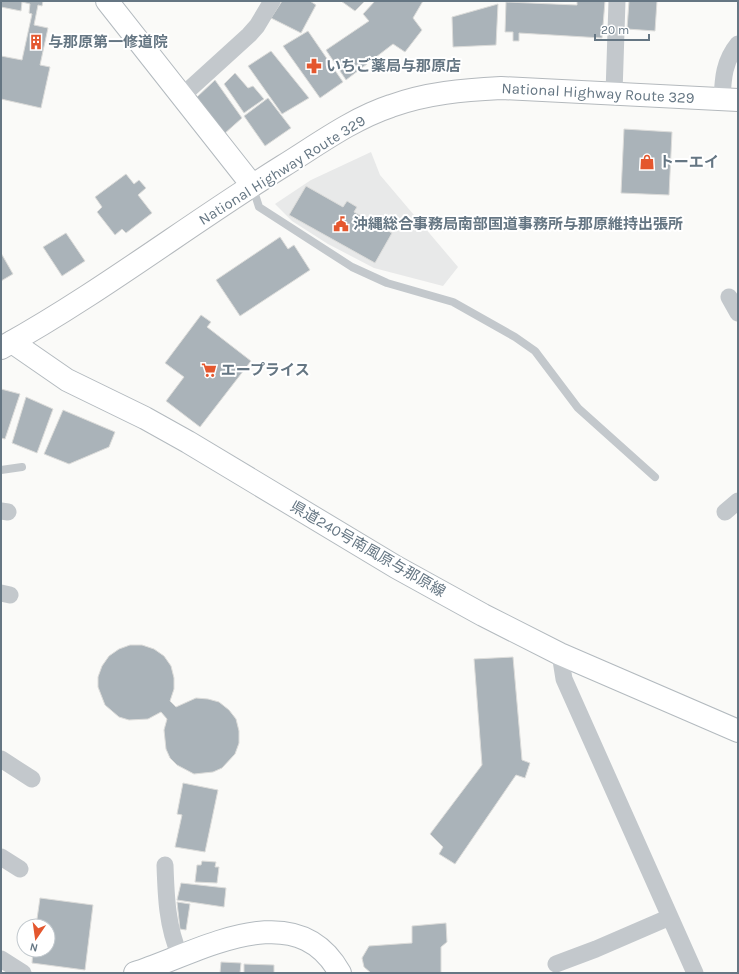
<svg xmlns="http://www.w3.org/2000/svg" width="739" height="974" viewBox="0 0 739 974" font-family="Karla,'Noto Sans JP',sans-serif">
	<rect width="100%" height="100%" fill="#fafaf8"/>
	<path fill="#e8e9e9" d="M 371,152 L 380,175 L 458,267 L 443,286 L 374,268 L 328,244 L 292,221 L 275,204 L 311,180 Z"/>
	<path fill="#aab3b9" stroke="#dcdcda" d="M 1,1 L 43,1 L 42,6 L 38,5 L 34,25 L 48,28 L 40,65 L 50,67 L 41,108 L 1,99 L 1,56 L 22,60 L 32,14 L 29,13 L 30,4 L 22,2 L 21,11 L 1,7 Z
		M 282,1 L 310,1 L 316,5 L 301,33 L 271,18 Z
		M 341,1 L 365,1 L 355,11 Z
		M 375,1 L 423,1 L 413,18 L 422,30 L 405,52 L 393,44 L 346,80 L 326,50 L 369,21 L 363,14 Z
		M 577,1 L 605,1 L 602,38 L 519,33 L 519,41 L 513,41 L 513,32 L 505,32 L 506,2 L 577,5 Z
		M 629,1 L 657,1 L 655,31 L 627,29 Z
		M 498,4 L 496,45 L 453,47 L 452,17 Z
		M 308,31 L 343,82 L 320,98 L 283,46 Z
		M 271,51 L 309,98 L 282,114 L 248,66 Z
		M 235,73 L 248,88 L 253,86 L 264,99 L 244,113 L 224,84 Z
		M 215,80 L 242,118 L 224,134 L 197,97 Z
		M 268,98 L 291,128 L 265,146 L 244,116 Z
		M 624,129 L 672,132 L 669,195 L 621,193 Z
		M 126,174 L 134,184 L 139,180 L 146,188 L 138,195 L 152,213 L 126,233 L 122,229 L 115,235 L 97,212 L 102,207 L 95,197 Z
		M 306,186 L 343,207 L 347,201 L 357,207 L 354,212 L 392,233 L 375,263 L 289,215 Z
		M 66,233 L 85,261 L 62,276 L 43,247 Z
		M 280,237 L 288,249 L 294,245 L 310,270 L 240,316 L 216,280 Z
		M 1,253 L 13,274 L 1,281 Z
		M 201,315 L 211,322 L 207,327 L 251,361 L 200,427 L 166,401 L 184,377 L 165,363 Z
		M 1,389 L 20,394 L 5,439 L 1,438 Z
		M 26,397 L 53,409 L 37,453 L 12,443 Z
		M 63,410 L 115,432 L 109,447 L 69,464 L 44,454 Z
		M 130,645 L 142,645 L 154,649 L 164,656 L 171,666 L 174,678 L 174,689 L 170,701 L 176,707 L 196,698 L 208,699 L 219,702 L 229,710 L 236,719 L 239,731 L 239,743 L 235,754 L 222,768 L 213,772 L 194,774 L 177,765 L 170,758 L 166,749 L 164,730 L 167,719 L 161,712 L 148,719 L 129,720 L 119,717 L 105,705 L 98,687 L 98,677 L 102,666 L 109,656 L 119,649 Z
		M 513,657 L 522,760 L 530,763 L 525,778 L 516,775 L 455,864 L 439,854 L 443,847 L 430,834 L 482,765 L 474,659 Z
		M 183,783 L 218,790 L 205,852 L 175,847 L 182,815 L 177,814 Z
		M 202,861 L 216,862 L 215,867 L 219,867 L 217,883 L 195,882 L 197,865 L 201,865 Z
		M 181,883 L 226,888 L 224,907 L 177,900 Z
		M 40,898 L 93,905 L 85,970 L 32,963 L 33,950 L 48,950 L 48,926 L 36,926 Z
		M 177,902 L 190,904 L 186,930 L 180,929 Z
		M 446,923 L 447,942 L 441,947 L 441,973 L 371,973 L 364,967 L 362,958 L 369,946 L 412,943 L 412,926 Z
		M 221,962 L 241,963 L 240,973 L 220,973 Z
		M 244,964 L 274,965 L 274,973 L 244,973 Z"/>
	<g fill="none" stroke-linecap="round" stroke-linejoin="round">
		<g stroke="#b3babf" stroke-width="24">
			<path id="secondary" d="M 107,1 L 252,185
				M 12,342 L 67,380 L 145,418 L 188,442 L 396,567 L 483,615 L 560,654 L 738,731
				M 135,973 C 198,953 295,892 340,973"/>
		</g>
		<g stroke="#b4b9bd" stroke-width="24">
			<path id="highway" d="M 1,348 C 99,294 188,225 283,166 C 317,145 352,119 391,106 C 427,93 463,90 501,88 L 738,100"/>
		</g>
		<path stroke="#c3c8cc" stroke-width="8" d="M 253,188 L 259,207 L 352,267 L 387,283 L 453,302 L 515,337 L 535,351 L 578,408 L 655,477
			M 1,470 L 22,467"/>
		<path stroke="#c3c8cc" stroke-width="17" d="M 614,93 L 617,1
			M 183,95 L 249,35 L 257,26 L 272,1
			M 722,99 C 723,78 724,61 738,44
			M 729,297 L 738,313
			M 1,511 L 8,512
			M 725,512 L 738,501
			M 1,593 L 10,595
			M 560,654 L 564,679 L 695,973
			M 1,759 L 32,779
			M 1,857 L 20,869
			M 165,865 C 166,896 167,927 180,956
			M 1,959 L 23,973
			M 556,964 L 596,949 L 670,917"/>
		<use href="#secondary" stroke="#fff" stroke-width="22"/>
		<use href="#highway" stroke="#fff" stroke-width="22"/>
	</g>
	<defs>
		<g id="building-bare" transform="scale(1.2)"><path d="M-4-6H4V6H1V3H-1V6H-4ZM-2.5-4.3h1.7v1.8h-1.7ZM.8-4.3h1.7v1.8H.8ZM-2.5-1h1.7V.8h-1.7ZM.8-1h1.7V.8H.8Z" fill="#e4572e" stroke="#fff" stroke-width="2.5" paint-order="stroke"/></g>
		<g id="pharmacy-bare" transform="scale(1.2)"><path d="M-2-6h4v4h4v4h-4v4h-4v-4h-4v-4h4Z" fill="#e4572e" stroke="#fff" stroke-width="2.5" paint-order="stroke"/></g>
		<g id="shop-bare" transform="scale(1.2)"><path d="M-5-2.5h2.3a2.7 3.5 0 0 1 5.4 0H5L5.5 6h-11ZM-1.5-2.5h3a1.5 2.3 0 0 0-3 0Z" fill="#e4572e" stroke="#fff" stroke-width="2.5" paint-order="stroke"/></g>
		<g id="civic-bare" transform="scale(1.2)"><path d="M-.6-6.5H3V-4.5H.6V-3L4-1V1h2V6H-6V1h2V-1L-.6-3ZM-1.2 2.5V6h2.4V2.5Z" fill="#e4572e" stroke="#fff" stroke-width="2.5" paint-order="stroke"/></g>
		<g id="supermarket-bare" transform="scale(1.2)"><path d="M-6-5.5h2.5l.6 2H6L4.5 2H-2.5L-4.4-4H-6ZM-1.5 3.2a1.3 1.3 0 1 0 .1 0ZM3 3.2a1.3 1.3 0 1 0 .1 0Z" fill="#e4572e" stroke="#fff" stroke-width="2.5" paint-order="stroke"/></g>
	</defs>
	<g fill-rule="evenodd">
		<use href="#building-bare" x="36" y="42"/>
		<use href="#pharmacy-bare" x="314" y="66"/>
		<use href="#shop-bare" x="647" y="162"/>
		<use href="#civic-bare" x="341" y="224"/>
		<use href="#supermarket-bare" x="209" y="370"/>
	</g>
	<g text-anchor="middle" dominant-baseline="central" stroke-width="4" stroke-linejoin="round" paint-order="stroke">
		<g font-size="15" font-weight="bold" fill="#657683" stroke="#fff" text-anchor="start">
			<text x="48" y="42">与那原第一修道院</text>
			<text x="326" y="66">いちご薬局与那原店</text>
			<text x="659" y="162">トーエイ</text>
			<text x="353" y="224">沖縄総合事務局南部国道事務所与那原維持出張所</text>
			<text x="221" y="370">エープライス</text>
		</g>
		<g font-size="15" fill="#657683" stroke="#fff">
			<text transform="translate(598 93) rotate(3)">National Highway Route 329</text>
			<text transform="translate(282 170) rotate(-32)">National Highway Route 329</text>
			<text transform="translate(368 549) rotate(30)">県道240号南風原与那原線</text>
		</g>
	</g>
	<rect width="739" height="974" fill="none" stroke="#657683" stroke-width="4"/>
	<g transform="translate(36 938) rotate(193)"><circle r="19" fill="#ffffff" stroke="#c1c8cd"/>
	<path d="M0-3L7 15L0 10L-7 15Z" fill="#e4572e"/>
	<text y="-6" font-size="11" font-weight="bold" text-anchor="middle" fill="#657683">N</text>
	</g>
	<path d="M595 34v6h54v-6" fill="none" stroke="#657683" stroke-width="2"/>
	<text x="601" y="34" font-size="12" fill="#657683" stroke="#ffffff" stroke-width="3" paint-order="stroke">20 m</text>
</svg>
